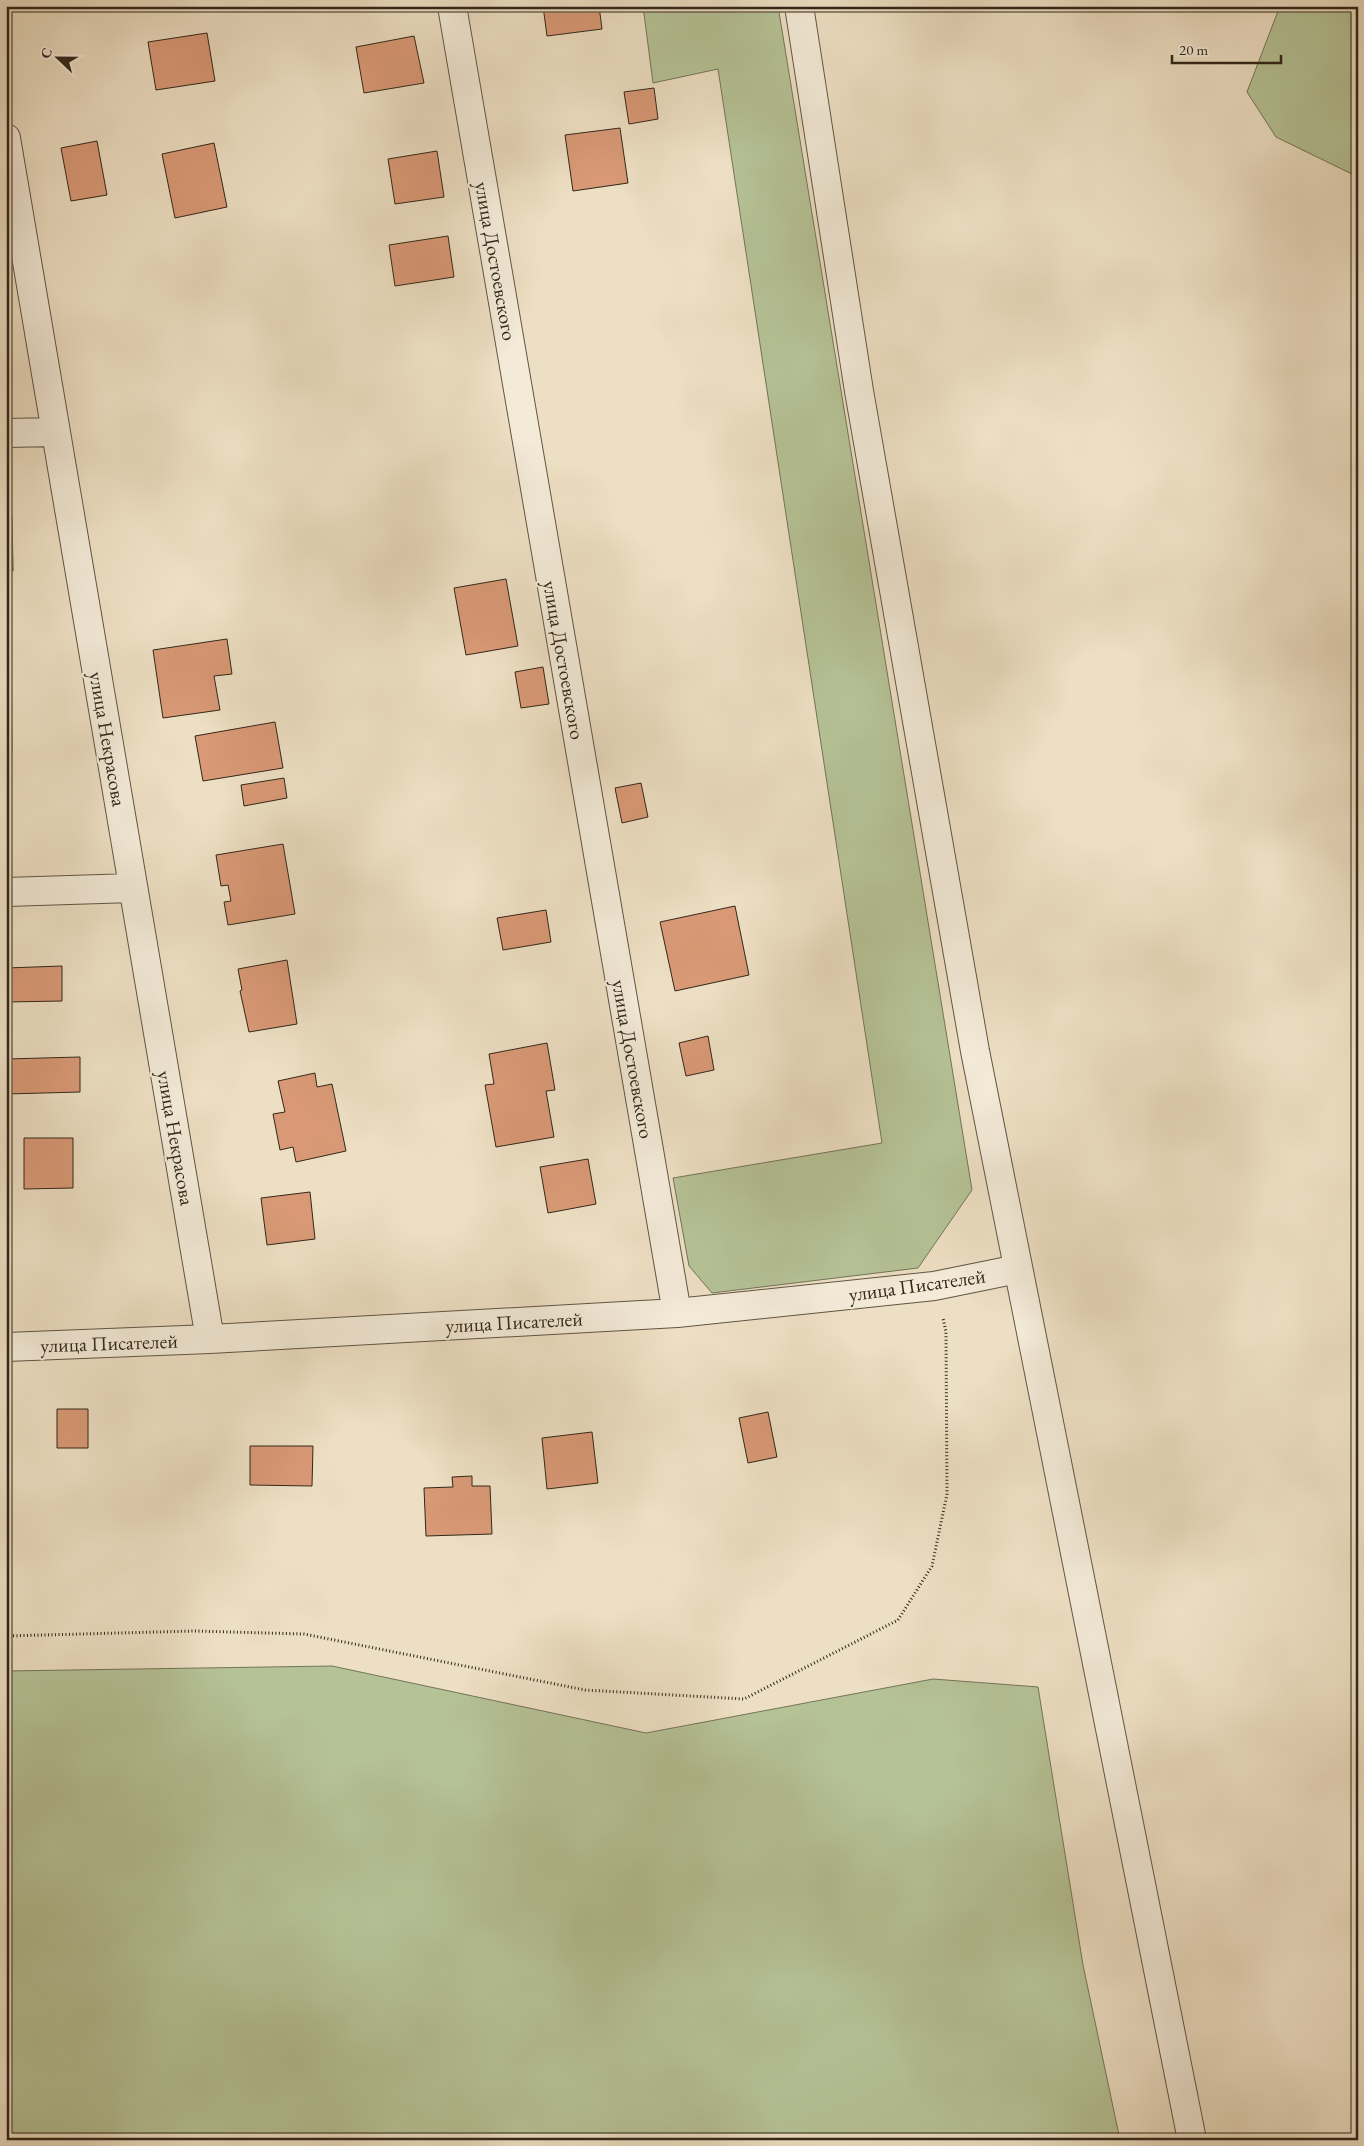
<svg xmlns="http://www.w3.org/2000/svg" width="1364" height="2146" viewBox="0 0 1364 2146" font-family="'EB Garamond',serif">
	<rect width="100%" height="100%" fill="#eddfc3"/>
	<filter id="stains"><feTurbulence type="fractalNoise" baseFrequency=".004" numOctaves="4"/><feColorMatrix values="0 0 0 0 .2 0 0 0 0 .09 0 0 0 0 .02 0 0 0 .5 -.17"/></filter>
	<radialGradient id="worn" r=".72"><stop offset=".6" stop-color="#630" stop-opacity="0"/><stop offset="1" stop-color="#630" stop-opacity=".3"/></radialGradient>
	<path fill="#b5c296" stroke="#737458" d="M 643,6 L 778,6 L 972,1190 L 918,1268 L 712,1293 L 689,1266 L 673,1178 L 882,1143 L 718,69 L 653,83 Z
		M 1280,6 L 1358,6 L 1358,177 L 1276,137 L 1247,92 Z
		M 332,1666 L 646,1733 L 933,1679 L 1038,1687 L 1083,1965 L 1120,2140 L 6,2140 L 6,1671 Z"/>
	<path fill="#d99976" stroke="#312719" d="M 543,6 L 599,6 L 602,29 L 547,36 Z
		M 207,33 L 215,81 L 156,90 L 148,42 Z
		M 414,36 L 424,83 L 364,93 L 356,47 Z
		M 654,88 L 658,119 L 629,124 L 624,92 Z
		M 620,128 L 628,183 L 573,191 L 565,135 Z
		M 97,141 L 107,195 L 71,201 L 61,148 Z
		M 214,143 L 227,207 L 175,218 L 162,154 Z
		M 437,151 L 444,197 L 395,204 L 388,159 Z
		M 448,236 L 454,277 L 395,286 L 389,245 Z
		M 6,518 L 12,518 L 13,571 L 6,571 Z
		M 506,579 L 518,646 L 466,655 L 454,588 Z
		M 227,639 L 232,674 L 214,676 L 220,710 L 163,718 L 153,650 Z
		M 543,667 L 549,704 L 521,708 L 515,672 Z
		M 6,688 L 11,688 L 12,751 L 6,751 Z
		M 275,722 L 283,768 L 203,781 L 195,736 Z
		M 284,778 L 287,798 L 244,806 L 241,785 Z
		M 641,783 L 648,817 L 622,823 L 615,788 Z
		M 283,844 L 295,914 L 228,925 L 224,902 L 231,901 L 228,885 L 221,886 L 216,855 Z
		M 735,906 L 749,975 L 675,991 L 660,922 Z
		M 546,910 L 551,942 L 503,950 L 497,918 Z
		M 287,960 L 297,1024 L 249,1032 L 240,991 L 242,990 L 238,969 Z
		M 62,966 L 62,1001 L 6,1002 L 6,968 Z
		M 708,1036 L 714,1070 L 686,1076 L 679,1043 Z
		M 547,1043 L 555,1090 L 546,1091 L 554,1137 L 496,1147 L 485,1085 L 494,1084 L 489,1054 Z
		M 80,1057 L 80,1092 L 6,1094 L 6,1059 Z
		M 315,1073 L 317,1087 L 332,1084 L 346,1151 L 296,1162 L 293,1147 L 280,1150 L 273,1114 L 285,1112 L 278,1081 Z
		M 24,1138 L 73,1138 L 73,1188 L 24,1189 Z
		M 588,1159 L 596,1204 L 548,1213 L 540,1167 Z
		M 310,1192 L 315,1239 L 267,1245 L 261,1198 Z
		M 57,1409 L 88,1409 L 88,1448 L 57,1448 Z
		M 768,1412 L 777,1457 L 748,1463 L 739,1418 Z
		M 592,1432 L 598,1483 L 547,1489 L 542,1438 Z
		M 250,1446 L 313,1446 L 312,1486 L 250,1485 Z
		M 472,1476 L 472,1486 L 490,1486 L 492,1534 L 426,1536 L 424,1488 L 453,1487 L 452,1477 Z"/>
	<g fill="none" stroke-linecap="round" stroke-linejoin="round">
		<g stroke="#605544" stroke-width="30">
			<path id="minor" d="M 452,6 L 677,1313
				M 799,6 L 859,391 L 975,1051 L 1192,2140
				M 6,138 L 210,1339
				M 6,433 L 56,432
				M 6,892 L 133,888
				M 6,1347 L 210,1339 L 677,1313 L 934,1286 L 1018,1269"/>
		</g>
		<path stroke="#312719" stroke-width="3" stroke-dasharray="1 2.5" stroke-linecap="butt" d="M 6,1636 L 194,1631 L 304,1634 L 585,1690 L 744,1699 L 898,1620 L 932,1566 L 947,1494 L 946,1332 L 943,1318"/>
		<use href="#minor" stroke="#f3ead8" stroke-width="28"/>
	</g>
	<g text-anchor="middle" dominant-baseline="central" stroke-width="4.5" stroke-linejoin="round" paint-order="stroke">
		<g font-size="20" fill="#312719" stroke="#f3ead8">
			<text transform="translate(496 261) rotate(80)">улица Достоевского</text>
			<text transform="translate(564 660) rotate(80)">улица Достоевского</text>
			<text transform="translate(108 739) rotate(80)">улица Некрасова</text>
			<text transform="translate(633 1059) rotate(80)">улица Достоевского</text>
			<text transform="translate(176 1138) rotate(80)">улица Некрасова</text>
			<text transform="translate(917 1285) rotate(-8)">улица Писателей</text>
			<text transform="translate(514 1322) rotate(-3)">улица Писателей</text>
			<text transform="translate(109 1343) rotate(-2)">улица Писателей</text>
		</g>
	</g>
	<rect width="1364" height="2146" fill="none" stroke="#eddfc3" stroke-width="25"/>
	<rect x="8" y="8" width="1349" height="2131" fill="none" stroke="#312719" stroke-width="2.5"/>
	<rect x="12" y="12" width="1339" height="2121" fill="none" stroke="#312719"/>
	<g transform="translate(58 58) rotate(292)" stroke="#f3ead8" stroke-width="4" paint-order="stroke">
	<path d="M0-4L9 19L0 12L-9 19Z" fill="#312719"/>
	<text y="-8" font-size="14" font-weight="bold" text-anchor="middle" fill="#312719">С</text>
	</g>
	<path d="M1172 55v8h109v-8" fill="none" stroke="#312719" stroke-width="2.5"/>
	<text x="1179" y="55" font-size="15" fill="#312719" stroke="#f3ead8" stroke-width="4" paint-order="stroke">20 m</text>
	<rect width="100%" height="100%" filter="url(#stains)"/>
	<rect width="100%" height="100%" fill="url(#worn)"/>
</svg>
